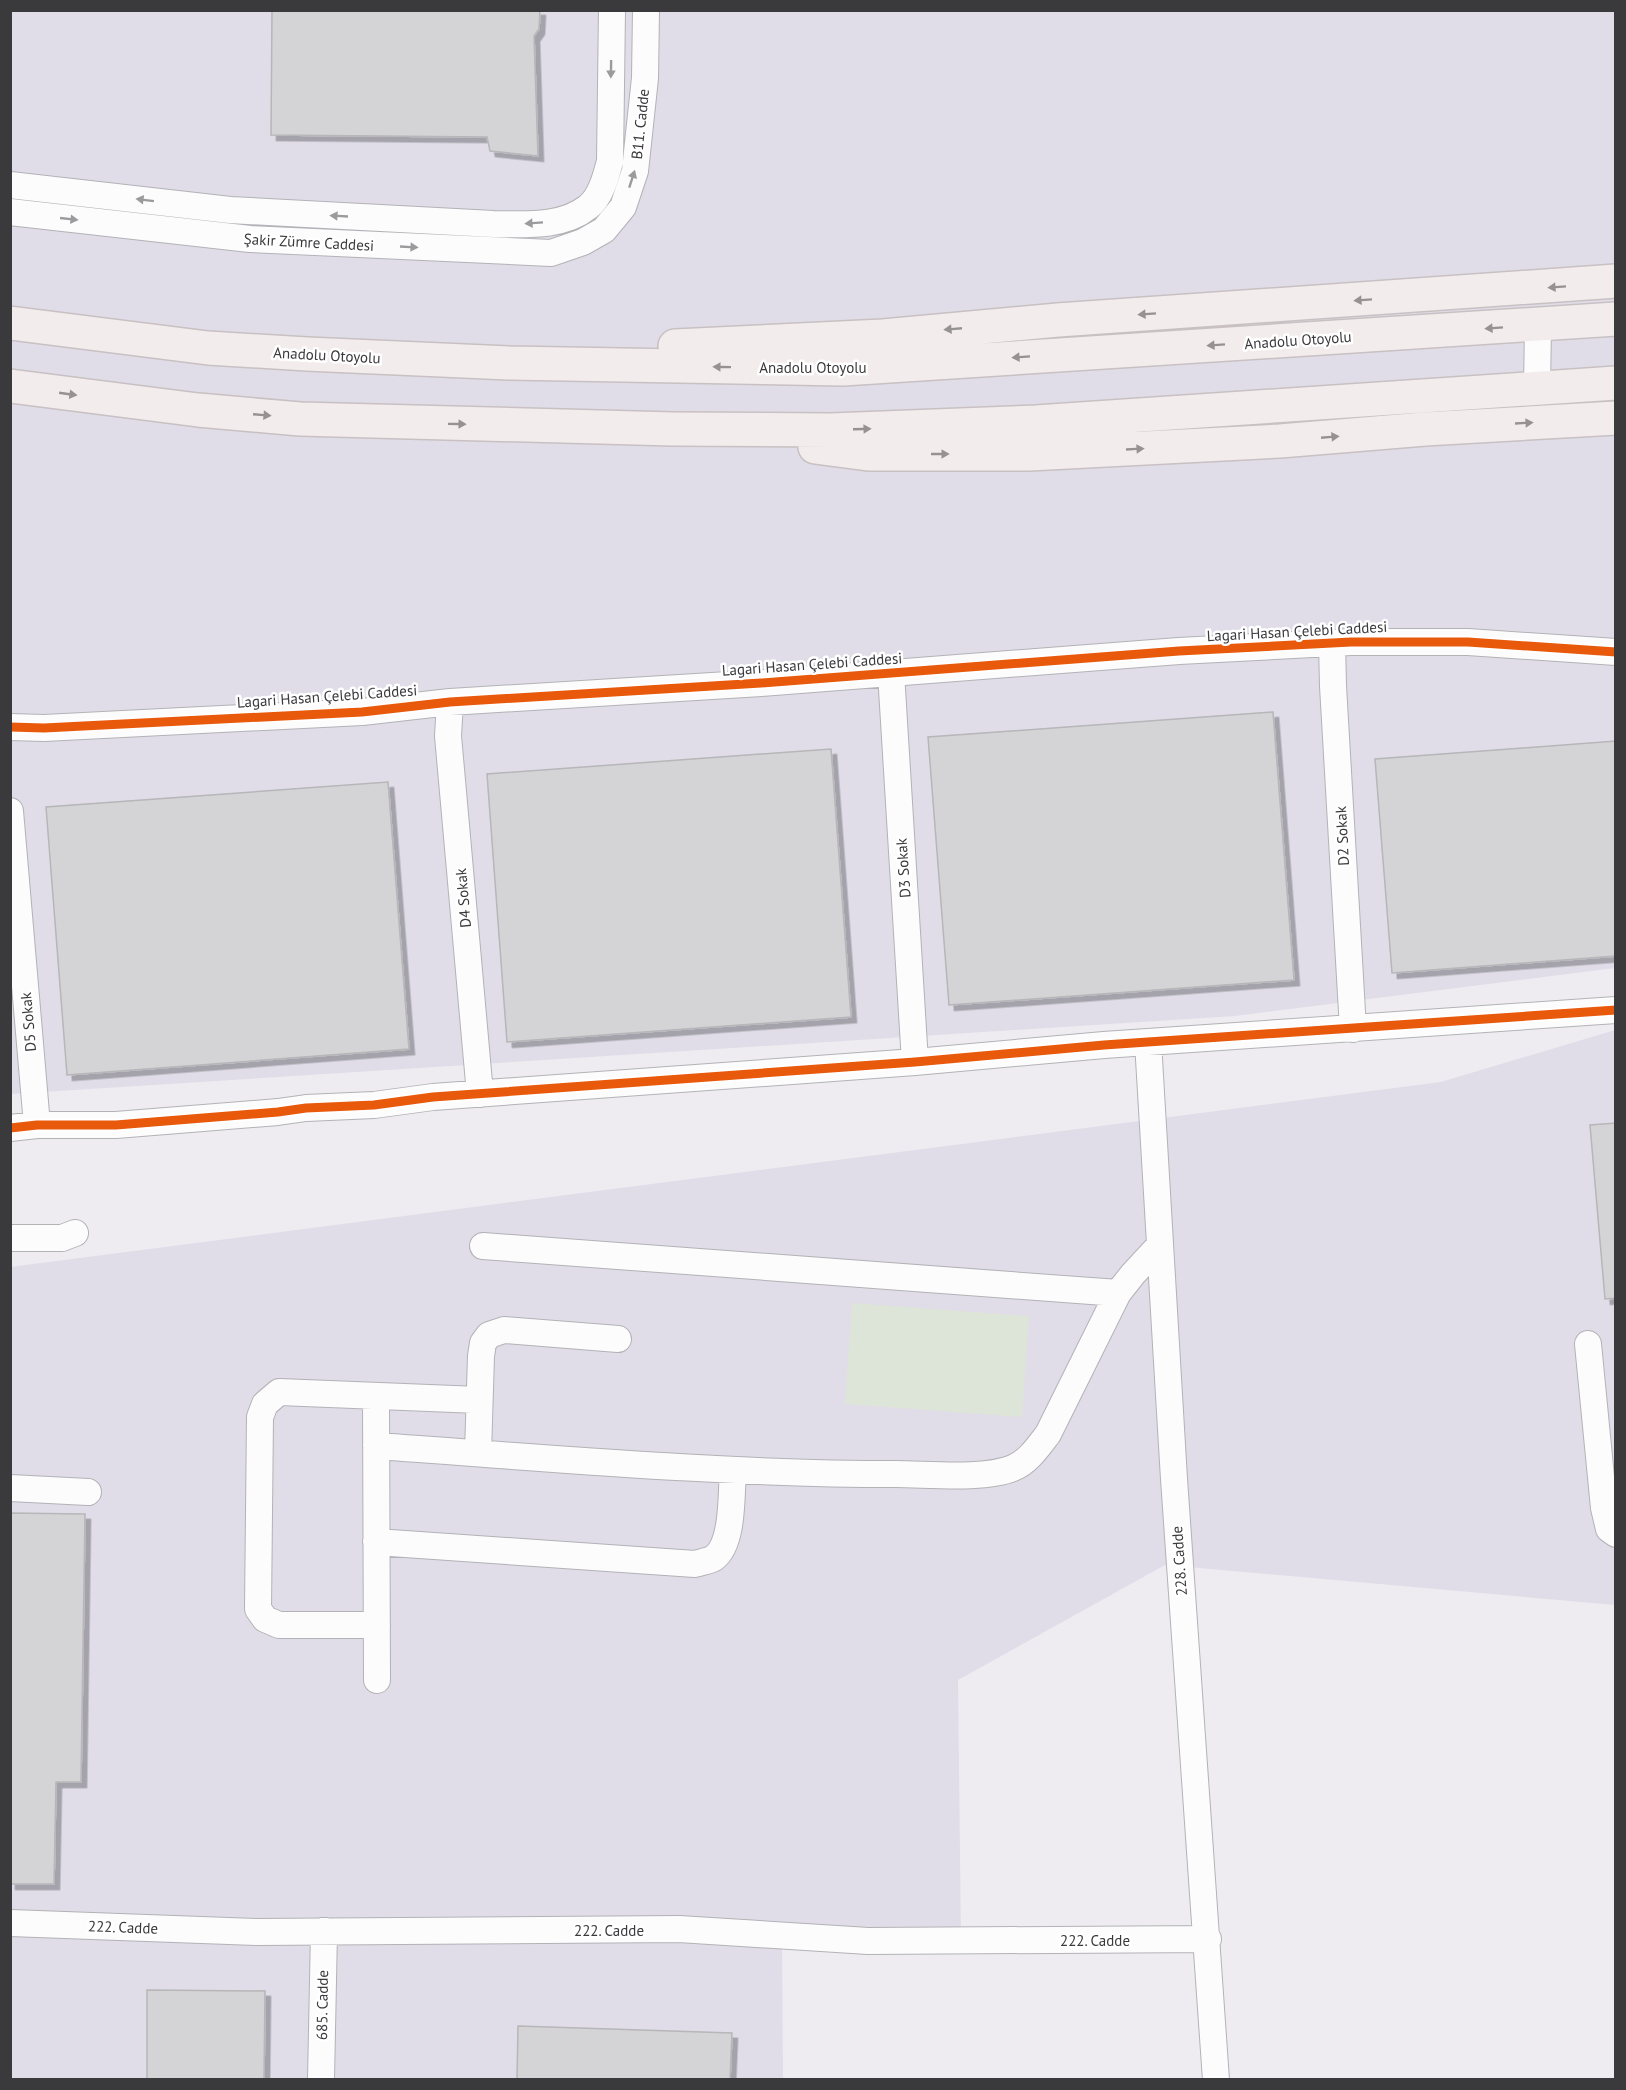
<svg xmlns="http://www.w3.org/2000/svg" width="1626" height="2090" viewBox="0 0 1626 2090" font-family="'PT Sans',sans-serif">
	<defs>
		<filter id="shadow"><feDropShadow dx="5.5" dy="5.5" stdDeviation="0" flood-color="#0004"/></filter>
	</defs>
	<rect width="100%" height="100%" fill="#eeecf1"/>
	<path fill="#e0dde8" d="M 11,11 L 1615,11 L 1615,968 L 1235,1016 L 11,1094 Z
		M 1615,1030 L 1615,1605 L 1165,1565 L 958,1680 L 961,1942 L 782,1932 L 783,2079 L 11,2079 L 10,1267 L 1441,1082 Z"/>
	<path fill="#dde4d8" d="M 852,1303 L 1029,1316 L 1022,1417 L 845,1404 Z"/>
	<path fill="#d4d3d6" stroke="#b7b6b9" stroke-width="1.5" filter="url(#shadow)" d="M 272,10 L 540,10 L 539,29 L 534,36 L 538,156 L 490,151 L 487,137 L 271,135 Z
		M 1273,712 L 1294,980 L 949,1005 L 928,737 Z
		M 1616,741 L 1616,956 L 1392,973 L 1375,759 Z
		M 831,749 L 851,1017 L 507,1042 L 487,774 Z
		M 388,782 L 409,1049 L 67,1075 L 46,807 Z
		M 1616,1123 L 1616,1298 L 1605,1299 L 1590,1125 Z
		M 10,1513 L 85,1514 L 81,1782 L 56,1782 L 54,1884 L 10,1884 Z
		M 147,1990 L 265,1991 L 264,2079 L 147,2079 Z
		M 518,2026 L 732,2033 L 730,2079 L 517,2079 Z"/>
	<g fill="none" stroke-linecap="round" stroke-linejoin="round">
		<g stroke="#b3b2b6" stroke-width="28">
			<path id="minor" d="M 10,185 L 230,210 L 493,224 C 523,224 562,228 588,207 C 601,197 606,176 610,161 L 612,10
				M 10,212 L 250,239 L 551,253 L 583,242 L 604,230 L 623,207 L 635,171 L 645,78 L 646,10
				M 1537,389 L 1538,325
				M 1332,643 L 1333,686 L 1353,1029
				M 891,673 L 915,1062
				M 450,702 L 448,736 L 480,1094
				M 10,727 L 44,728 L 362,712 L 450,702 L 761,683 L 1179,651 L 1351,642 L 1468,642 L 1616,652
				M 10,811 L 37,1125
				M 1148,1042 L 1174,1479 L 1216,2080
				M 10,1128 L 37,1125 L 116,1125 L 278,1112 L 306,1108 L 374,1105 L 433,1097 L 915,1062 L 1104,1045 L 1616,1010
				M 10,1238 L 62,1238 L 75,1233
				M 483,1246 L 1118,1293
				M 1588,1344 L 1604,1508 L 1609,1529 L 1616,1534
				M 376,1396 L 377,1680
				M 376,1446 C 549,1458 722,1474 896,1474 C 928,1474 984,1480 1013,1468 C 1028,1462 1038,1447 1048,1434 L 1118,1293 L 1133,1274 L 1159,1246
				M 478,1453 L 481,1356 L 483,1343 L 489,1335 L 504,1330 L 618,1339
				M 10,1488 L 88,1492
				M 376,1542 L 695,1564 C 701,1562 709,1561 714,1558 C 734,1543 731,1493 733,1470
				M 377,1625 L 279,1625 L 265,1619 L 258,1609 L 260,1417 L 265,1404 L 279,1392 L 479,1400
				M 10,1923 L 257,1932 L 679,1929 L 868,1941 L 1208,1939
				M 321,2080 L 324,1931"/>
		</g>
		<g stroke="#c8c0c2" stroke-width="36">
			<path id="highway" d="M 10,323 L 208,348 L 307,354 L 509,363 L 843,369 L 1616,319
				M 675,346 L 883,336 L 1058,320 L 1616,281
				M 10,386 L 198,410 L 300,419 L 673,429 L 831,430 L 1036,422 L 1616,383
				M 815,447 L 868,454 L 1029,454 L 1280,441 L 1425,429 L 1616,418"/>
		</g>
		<use href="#minor" stroke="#fcfcfd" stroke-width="26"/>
		<use href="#highway" stroke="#f3ecec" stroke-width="33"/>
		<g stroke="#fff" stroke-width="13">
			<path id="cycleway" d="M 10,727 L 44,728 L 362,712 L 450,702 L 761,683 L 1179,651 L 1351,642 L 1468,642 L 1616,652
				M 10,1128 L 37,1125 L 116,1125 L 278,1112 L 306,1108 L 374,1105 L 433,1097 L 915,1062 L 1104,1045 L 1616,1010"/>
		</g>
		<use href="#cycleway" stroke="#e8590c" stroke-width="9"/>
	</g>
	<defs><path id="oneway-solid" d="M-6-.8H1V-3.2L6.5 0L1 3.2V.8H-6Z" transform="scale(1.5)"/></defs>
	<g fill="#9b9a9c">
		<use href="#oneway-solid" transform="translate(611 69) rotate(91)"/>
		<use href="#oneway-solid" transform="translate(632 179) rotate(-72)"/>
		<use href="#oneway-solid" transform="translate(145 200) rotate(-173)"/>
		<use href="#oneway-solid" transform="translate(339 216) rotate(-177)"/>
		<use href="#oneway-solid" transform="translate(69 219) rotate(6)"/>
		<use href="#oneway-solid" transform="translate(534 223) rotate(176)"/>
		<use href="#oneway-solid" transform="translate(409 247) rotate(3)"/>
	</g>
	<g fill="#969294">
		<use href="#oneway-solid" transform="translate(1557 287) rotate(176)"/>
		<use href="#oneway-solid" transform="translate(1363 300) rotate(176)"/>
		<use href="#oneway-solid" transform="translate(1147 314) rotate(176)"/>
		<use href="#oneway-solid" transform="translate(1494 328) rotate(176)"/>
		<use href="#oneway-solid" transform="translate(953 329) rotate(175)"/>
		<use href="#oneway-solid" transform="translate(1216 345) rotate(176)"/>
		<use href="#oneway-solid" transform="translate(1021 357) rotate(176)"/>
		<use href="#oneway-solid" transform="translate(722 367) rotate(-179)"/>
		<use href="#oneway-solid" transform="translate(68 394) rotate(8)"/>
		<use href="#oneway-solid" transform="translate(262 415) rotate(5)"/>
		<use href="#oneway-solid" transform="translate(1524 423) rotate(-3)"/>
		<use href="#oneway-solid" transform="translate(457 424) rotate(1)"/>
		<use href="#oneway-solid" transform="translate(862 429) rotate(-2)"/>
		<use href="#oneway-solid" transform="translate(1330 437) rotate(-5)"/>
		<use href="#oneway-solid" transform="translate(1135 449) rotate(-3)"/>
		<use href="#oneway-solid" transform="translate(940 454)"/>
	</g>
	<g text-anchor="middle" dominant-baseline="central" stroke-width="5" stroke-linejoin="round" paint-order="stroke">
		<g font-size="15" fill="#3a393c" stroke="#fff">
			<text transform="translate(640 124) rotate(-84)">B11. Cadde</text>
			<text transform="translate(309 242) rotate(3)">Şakir Zümre Caddesi</text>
			<text transform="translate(1298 340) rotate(-4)">Anadolu Otoyolu</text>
			<text transform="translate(327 355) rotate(3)">Anadolu Otoyolu</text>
			<text x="813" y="367">Anadolu Otoyolu</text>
			<text transform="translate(1297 631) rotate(-3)">Lagari Hasan Çelebi Caddesi</text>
			<text transform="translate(812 664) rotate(-4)">Lagari Hasan Çelebi Caddesi</text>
			<text transform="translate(327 696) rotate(-4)">Lagari Hasan Çelebi Caddesi</text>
			<text transform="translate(1342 836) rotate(-93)">D2 Sokak</text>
			<text transform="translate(903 868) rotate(-94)">D3 Sokak</text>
			<text transform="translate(463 898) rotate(-95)">D4 Sokak</text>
			<text transform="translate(28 1022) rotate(-95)">D5 Sokak</text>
			<text transform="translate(1179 1561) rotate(-94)">228. Cadde</text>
			<text transform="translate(123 1927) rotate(2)">222. Cadde</text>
			<text x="609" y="1930">222. Cadde</text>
			<text x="1095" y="1940">222. Cadde</text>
			<text transform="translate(322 2005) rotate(-89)">685. Cadde</text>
		</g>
	</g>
	<rect width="1626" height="2090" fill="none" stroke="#3a393c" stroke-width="24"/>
</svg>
